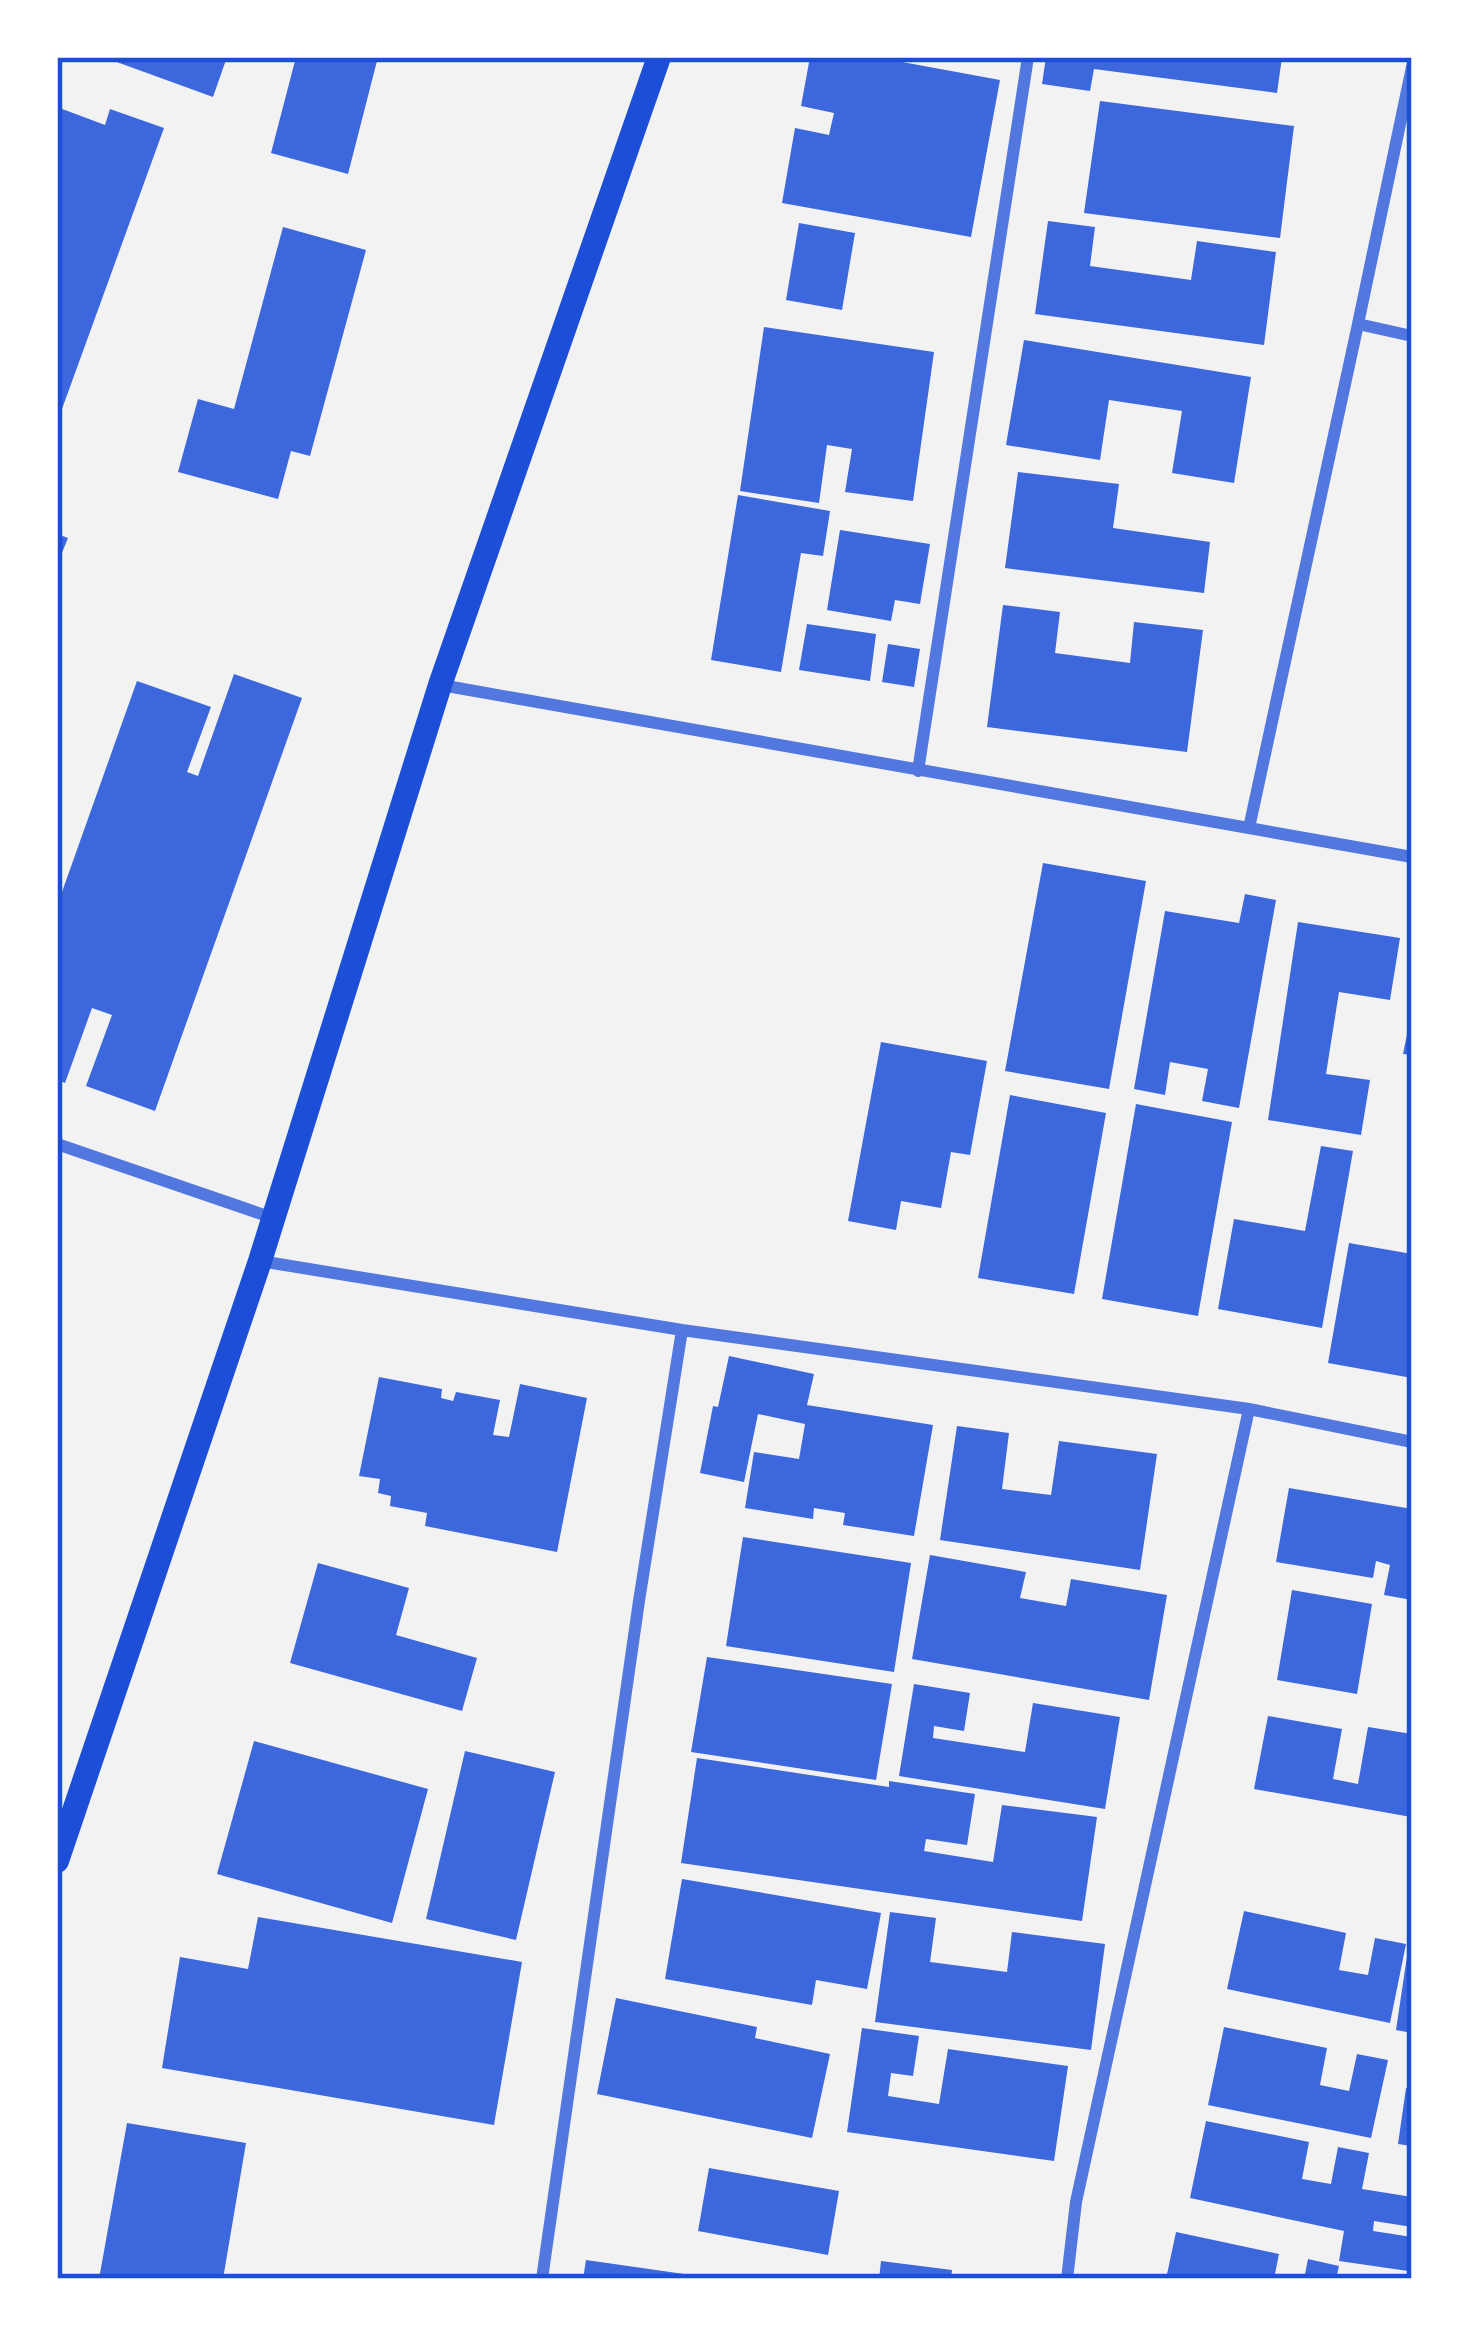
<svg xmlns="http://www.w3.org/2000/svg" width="1469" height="2336" viewBox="0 0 1469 2336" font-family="'Source Sans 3',sans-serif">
	<rect width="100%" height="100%" fill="#f2f2f2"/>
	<path fill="#3d67dc" d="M 103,57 L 227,57 L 213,97 Z
		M 296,57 L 378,57 L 348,174 L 271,153 Z
		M 810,57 L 875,57 L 1000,80 L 971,237 L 782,203 L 795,128 L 829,135 L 834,113 L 801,106 Z
		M 1046,57 L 1282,57 L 1277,93 L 1094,69 L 1090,91 L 1042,84 Z
		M 1100,101 L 1294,126 L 1280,238 L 1084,213 Z
		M 57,107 L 105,125 L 110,109 L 164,128 L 58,420 Z
		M 1048,221 L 1095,227 L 1090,266 L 1191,280 L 1197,241 L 1276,252 L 1264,345 L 1035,314 Z
		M 799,223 L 855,233 L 842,310 L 786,300 Z
		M 283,227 L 366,250 L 310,456 L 291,451 L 278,499 L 178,472 L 198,399 L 234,409 Z
		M 764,327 L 934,352 L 913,501 L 845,492 L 852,449 L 827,445 L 819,503 L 740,491 Z
		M 1024,340 L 1251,377 L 1234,483 L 1172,473 L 1182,411 L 1109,400 L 1100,460 L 1006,445 Z
		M 1018,472 L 1119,484 L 1113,528 L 1210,542 L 1204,593 L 1005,568 Z
		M 738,495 L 830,511 L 823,556 L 801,553 L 781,672 L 711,660 Z
		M 840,530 L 930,544 L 920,604 L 895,600 L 891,621 L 827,610 Z
		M 57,534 L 68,538 L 57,565 Z
		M 1003,605 L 1060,612 L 1055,653 L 1130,663 L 1134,622 L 1203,630 L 1187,752 L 987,727 Z
		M 807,624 L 876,634 L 870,681 L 799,670 Z
		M 888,644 L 920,649 L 914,687 L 882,682 Z
		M 234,674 L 302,698 L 155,1111 L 86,1086 L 112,1015 L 92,1008 L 65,1083 L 57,1080 L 57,906 L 137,681 L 211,707 L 187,772 L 198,776 Z
		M 1043,863 L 1146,881 L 1109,1089 L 1005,1071 Z
		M 1245,894 L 1276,900 L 1239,1108 L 1202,1101 L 1208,1069 L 1170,1062 L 1165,1095 L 1134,1089 L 1165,911 L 1239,923 Z
		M 1298,922 L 1400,938 L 1390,1000 L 1339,992 L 1326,1074 L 1370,1080 L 1361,1135 L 1268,1120 Z
		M 1410,1020 L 1412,1020 L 1412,1055 L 1403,1054 Z
		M 881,1042 L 987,1061 L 970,1155 L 951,1152 L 941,1208 L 901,1201 L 896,1230 L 848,1221 Z
		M 1010,1095 L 1106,1113 L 1074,1294 L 978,1278 Z
		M 1136,1104 L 1232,1122 L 1198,1316 L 1102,1299 Z
		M 1321,1146 L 1353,1151 L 1322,1328 L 1218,1309 L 1234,1219 L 1305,1231 Z
		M 1349,1243 L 1412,1254 L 1412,1378 L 1328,1363 Z
		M 729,1356 L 814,1374 L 807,1405 L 933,1425 L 914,1536 L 843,1525 L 845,1513 L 814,1508 L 813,1519 L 745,1508 L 754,1452 L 799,1459 L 805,1424 L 758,1414 L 744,1482 L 700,1473 L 713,1406 L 718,1407 Z
		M 379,1377 L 442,1389 L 441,1398 L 453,1401 L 456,1392 L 500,1400 L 493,1435 L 509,1437 L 520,1384 L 587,1398 L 557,1552 L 425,1526 L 427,1513 L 390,1506 L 391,1496 L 378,1493 L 380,1479 L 359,1476 Z
		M 957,1426 L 1009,1433 L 1002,1489 L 1051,1495 L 1059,1441 L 1157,1454 L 1140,1570 L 940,1540 Z
		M 1289,1488 L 1412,1509 L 1412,1600 L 1384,1595 L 1390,1565 L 1376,1561 L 1373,1578 L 1276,1562 Z
		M 743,1537 L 911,1563 L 894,1672 L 726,1646 Z
		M 930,1555 L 1026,1572 L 1020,1598 L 1066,1606 L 1071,1579 L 1167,1595 L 1149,1700 L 912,1659 Z
		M 318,1563 L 409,1588 L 396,1635 L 477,1658 L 462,1711 L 290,1663 Z
		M 1292,1590 L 1372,1604 L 1357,1694 L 1277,1680 Z
		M 707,1657 L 892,1684 L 876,1780 L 691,1752 Z
		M 914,1684 L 970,1693 L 964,1731 L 934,1726 L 933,1738 L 1025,1752 L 1033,1703 L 1120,1717 L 1105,1809 L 899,1776 Z
		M 1268,1716 L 1342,1729 L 1333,1779 L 1358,1784 L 1368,1727 L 1412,1734 L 1411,1817 L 1254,1789 Z
		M 254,1741 L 428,1789 L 392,1923 L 217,1874 Z
		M 465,1751 L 555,1772 L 516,1940 L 426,1919 Z
		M 697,1758 L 889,1787 L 889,1781 L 975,1794 L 967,1845 L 926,1839 L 924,1851 L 993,1862 L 1002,1805 L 1097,1817 L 1082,1921 L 681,1863 Z
		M 682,1879 L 881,1913 L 867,1989 L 816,1980 L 812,2005 L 665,1979 Z
		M 1244,1911 L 1346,1933 L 1339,1970 L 1368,1975 L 1375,1938 L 1406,1944 L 1390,2023 L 1227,1989 Z
		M 890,1912 L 936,1918 L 930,1962 L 1007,1972 L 1012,1932 L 1105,1944 L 1091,2050 L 875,2022 Z
		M 258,1917 L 522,1962 L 494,2125 L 162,2068 L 180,1957 L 248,1969 Z
		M 1409,1943 L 1412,1943 L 1412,2033 L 1396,2030 Z
		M 616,1998 L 757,2027 L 755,2038 L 830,2054 L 812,2138 L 597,2094 Z
		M 1224,2027 L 1327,2048 L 1320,2085 L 1349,2091 L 1357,2054 L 1388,2060 L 1371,2138 L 1208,2105 Z
		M 862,2028 L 919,2036 L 913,2076 L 891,2073 L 888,2096 L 939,2104 L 948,2049 L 1068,2066 L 1054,2161 L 847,2132 Z
		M 1406,2088 L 1412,2089 L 1412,2146 L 1398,2144 Z
		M 1206,2121 L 1309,2142 L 1302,2179 L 1331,2184 L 1338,2147 L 1369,2153 L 1362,2189 L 1412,2197 L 1412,2227 L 1374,2221 L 1373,2231 L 1412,2237 L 1408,2271 L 1339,2261 L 1344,2231 L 1190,2198 Z
		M 127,2123 L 246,2143 L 223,2279 L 99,2279 Z
		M 709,2168 L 839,2191 L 828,2255 L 698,2231 Z
		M 1176,2232 L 1279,2254 L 1274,2279 L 1166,2279 Z
		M 1308,2259 L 1339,2266 L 1336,2279 L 1304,2279 Z
		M 586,2260 L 698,2276 L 698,2279 L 583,2279 Z
		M 881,2261 L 952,2270 L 951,2279 L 879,2279 Z"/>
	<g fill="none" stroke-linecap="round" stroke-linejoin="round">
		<path stroke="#5277de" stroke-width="12" d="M 1412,67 L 1358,324 L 1412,336
			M 441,685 L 1412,857
			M 918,771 L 1028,57
			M 1249,828 L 1358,324
			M 57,1144 L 273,1218
			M 260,1261 L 682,1330 L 1249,1409 L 1412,1442
			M 542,2279 L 639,1601 L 682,1330
			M 1067,2279 L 1076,2202 L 1249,1409"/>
		<path stroke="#1d4ed8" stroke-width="24" d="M 57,1861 L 260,1261 L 440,685 L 659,57"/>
	</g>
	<rect width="1469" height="2336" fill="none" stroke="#ffffff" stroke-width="120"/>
	<rect x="60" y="60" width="1349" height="2216" fill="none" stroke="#1d4ed8" stroke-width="4.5"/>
</svg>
